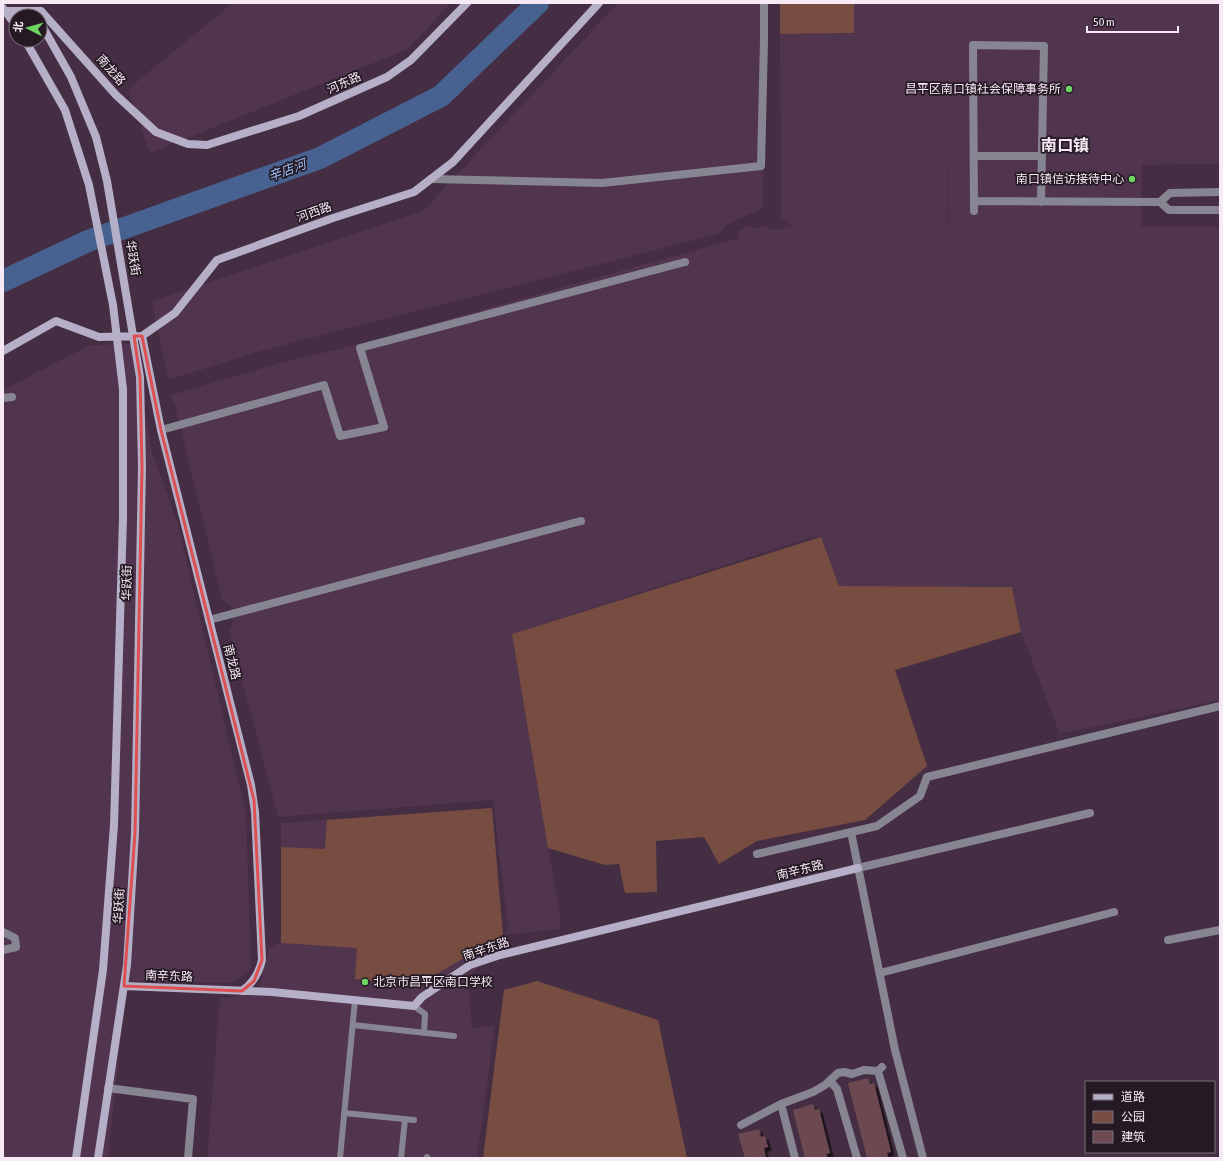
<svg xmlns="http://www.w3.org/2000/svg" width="1223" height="1161" viewBox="0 0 1223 1161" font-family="'Asap Condensed','Noto Sans SC',sans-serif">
	<defs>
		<filter id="shadow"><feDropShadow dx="3.5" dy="3.5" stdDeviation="0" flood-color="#0009"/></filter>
	</defs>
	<rect width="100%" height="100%" fill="#452e43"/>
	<path fill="#51344e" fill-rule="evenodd" d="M 233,3 L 451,3 L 408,49 L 150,153 L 128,89 Z
		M 618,3 L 765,3 L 763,208 L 727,225 L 718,234 L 264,350 L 168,380 L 152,301 L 423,211 Z
		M 854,3 L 1220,3 L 1220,164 L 1142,165 L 1141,226 L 1220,227 L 1220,700 L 1060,734 L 1021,632 L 1012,587 L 839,586 L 821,537 L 812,537 L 512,634 L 560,917 L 560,929 L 503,935 L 496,948 L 468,978 L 472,1028 L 495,1026 L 477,1158 L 207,1158 L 220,998 L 234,997 L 260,987 L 269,948 L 281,942 L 281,823 L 492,808 L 503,935 L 508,928 L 493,800 L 278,817 L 229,631 L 233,621 L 230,606 L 222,600 L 175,405 L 171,395 L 283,362 L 352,346 L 739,238 L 738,231 L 751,225 L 752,229 L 766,226 L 768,229 L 779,229 L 793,226 L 781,218 L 780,34 L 854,33 ZM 950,94 L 949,226 L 955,226 L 948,227 Z
		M 132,344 L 152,451 L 178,525 L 246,814 L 251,969 L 232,983 L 130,981 L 125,997 L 108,1158 L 3,1158 L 3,390 L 90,345 Z"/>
	<path fill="#764d40" d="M 780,3 L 854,3 L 854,33 L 780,34 Z
		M 821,537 L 839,586 L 1012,587 L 1021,632 L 895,670 L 927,766 L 865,820 L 757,841 L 719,864 L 704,837 L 656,841 L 657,892 L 625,893 L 619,864 L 605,865 L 548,848 L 512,634 Z
		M 492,808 L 503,935 L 418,985 L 355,979 L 357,948 L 281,943 L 281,847 L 325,849 L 327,820 Z
		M 537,981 L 658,1020 L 687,1158 L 483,1158 L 504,990 Z"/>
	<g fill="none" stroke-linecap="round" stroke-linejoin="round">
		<path stroke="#476290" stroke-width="22" d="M 3,281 L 88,241 L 320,158 L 441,96 L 538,3"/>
	</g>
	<path fill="#6c4a51" filter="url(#shadow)" d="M 868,1078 L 870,1084 L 874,1083 L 878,1099 L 891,1152 L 887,1153 L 888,1158 L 867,1158 L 848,1083 Z
		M 813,1104 L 815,1110 L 819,1109 L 830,1153 L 826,1154 L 828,1158 L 805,1158 L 793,1110 Z
		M 759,1129 L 761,1137 L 765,1136 L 768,1147 L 764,1148 L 766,1158 L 745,1158 L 738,1134 Z"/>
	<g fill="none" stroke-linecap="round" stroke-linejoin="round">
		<path stroke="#888593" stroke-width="6" d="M 414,1006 L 425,1014 L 424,1033
			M 353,1025 L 454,1036
			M 344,1113 L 414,1120
			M 340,1158 L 355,1000
			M 401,1158 L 405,1119
			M 427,1158 L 427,1157"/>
		<path stroke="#888593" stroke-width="8" d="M 974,156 L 1042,156
			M 431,179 L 602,183 L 761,166 L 764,40 L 764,3
			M 974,201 L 1160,202 L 1169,210 L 1220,210
			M 1160,202 L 1170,193 L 1220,192
			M 974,211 L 973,45 L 1044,46 L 1041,202
			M 3,398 L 12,397
			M 161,430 L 324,385 L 340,436 L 384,427 L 360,348 L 685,262
			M 209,620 L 581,521
			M 851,832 L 895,1050 L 923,1158
			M 757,854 L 877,826 L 920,796 L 927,777 L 1220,706
			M 858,868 L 1090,813
			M 3,932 L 15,938 L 16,947 L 3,950
			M 1168,940 L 1220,930
			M 880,973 L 1114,912
			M 878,1071 L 903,1158
			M 830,1081 L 837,1089 L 857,1158
			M 108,1088 L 193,1099 L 188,1158
			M 781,1104 L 795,1158
			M 741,1125 L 781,1104 L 813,1092 L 825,1085 L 838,1073 L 844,1072 L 852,1074 L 864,1070 L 878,1071 L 882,1067"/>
		<path stroke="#b5b0c7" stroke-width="8" d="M 3,8 L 16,26
			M 3,11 L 41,11 L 116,95 L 156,132 L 188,144 L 207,145 L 299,116 L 387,77 L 411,60 L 467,3
			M 40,22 L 71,77 L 96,137 L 107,181 L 140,377 L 142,467 L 135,833 L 127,965 L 98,1158
			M 25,40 L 65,110 L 89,185 L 113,305 L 123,389 L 123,518 L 114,825 L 103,970 L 76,1158
			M 142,336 L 161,430 L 251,785 L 255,812 L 262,960 C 259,974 253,983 242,991
			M 3,351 L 56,321 L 99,337 L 142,336 L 175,313 L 217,260 L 333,218 L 414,192 L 453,162 L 599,3
			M 124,986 L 272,992 L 414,1006 L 422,997 L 470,965 L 500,955 L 858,868"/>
	</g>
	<path fill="none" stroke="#dd4f51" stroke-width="3" stroke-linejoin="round" d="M 134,336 L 142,336 L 161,430 L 254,800 L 262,960 L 254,981 L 242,991 L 124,986 L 135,833 L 142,467 L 140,377 Z"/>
	<g fill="#6ed360" stroke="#251a24" stroke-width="1.5">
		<circle cx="1069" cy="89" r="4"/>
		<circle cx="1132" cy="179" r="4"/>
		<circle cx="365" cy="982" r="4"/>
	</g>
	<g text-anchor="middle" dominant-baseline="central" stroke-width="3.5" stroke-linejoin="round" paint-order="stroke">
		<g font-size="12" fill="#f8e9f6" stroke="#251a24">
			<text transform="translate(111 70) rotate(48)">南龙路</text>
			<text transform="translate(344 83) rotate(-24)">河东路</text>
			<text transform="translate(314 212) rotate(-19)">河西路</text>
			<text transform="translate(133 258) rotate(80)">华跃街</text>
			<text transform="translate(127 583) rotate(-89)">华跃街</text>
			<text transform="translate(232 662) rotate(76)">南龙路</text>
			<text transform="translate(800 870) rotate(-14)">南辛东路</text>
			<text transform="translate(119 906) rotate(-87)">华跃街</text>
			<text transform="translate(486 949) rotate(-19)">南辛东路</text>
			<text transform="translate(169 976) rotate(2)">南辛东路</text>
		</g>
		<g font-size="12" fill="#f8e9f6" stroke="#251a24" text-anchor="end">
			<text x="1061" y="89">昌平区南口镇社会保障事务所</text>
			<text x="1124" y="179">南口镇信访接待中心</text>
			<text x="373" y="982" text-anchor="start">北京市昌平区南口学校</text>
		</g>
		<g font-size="13" font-style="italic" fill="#9dbff7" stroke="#251a24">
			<text transform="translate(287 170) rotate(-20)">辛店河</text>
		</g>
		<g font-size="16" font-weight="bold" fill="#f8e9f6" stroke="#251a24">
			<text x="1065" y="145">南口镇</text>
		</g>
	</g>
	<rect width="1223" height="1161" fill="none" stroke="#f8e9f6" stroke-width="8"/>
	<rect x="1085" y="1081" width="130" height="72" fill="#251a24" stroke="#796d78"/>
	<rect x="1093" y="1094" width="20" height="6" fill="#b5b0c7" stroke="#796d78"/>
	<text x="1121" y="1101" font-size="12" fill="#f8e9f6">道路</text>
	<rect x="1093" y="1111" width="20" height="12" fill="#764d40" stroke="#796d78"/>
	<text x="1121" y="1121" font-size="12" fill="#f8e9f6">公园</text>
	<rect x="1093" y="1131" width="20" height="12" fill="#6c4a51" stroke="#796d78"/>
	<text x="1121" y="1141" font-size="12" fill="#f8e9f6">建筑</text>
	<g transform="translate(28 28) rotate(276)"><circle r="19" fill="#251a24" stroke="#796d78"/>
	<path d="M0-3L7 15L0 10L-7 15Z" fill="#6ed360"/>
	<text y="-6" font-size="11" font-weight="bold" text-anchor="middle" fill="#f8e9f6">北</text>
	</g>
	<path d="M1087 26v6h91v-6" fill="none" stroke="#f8e9f6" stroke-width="2"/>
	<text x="1093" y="26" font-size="12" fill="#f8e9f6" stroke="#251a24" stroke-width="3" paint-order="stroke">50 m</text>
</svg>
